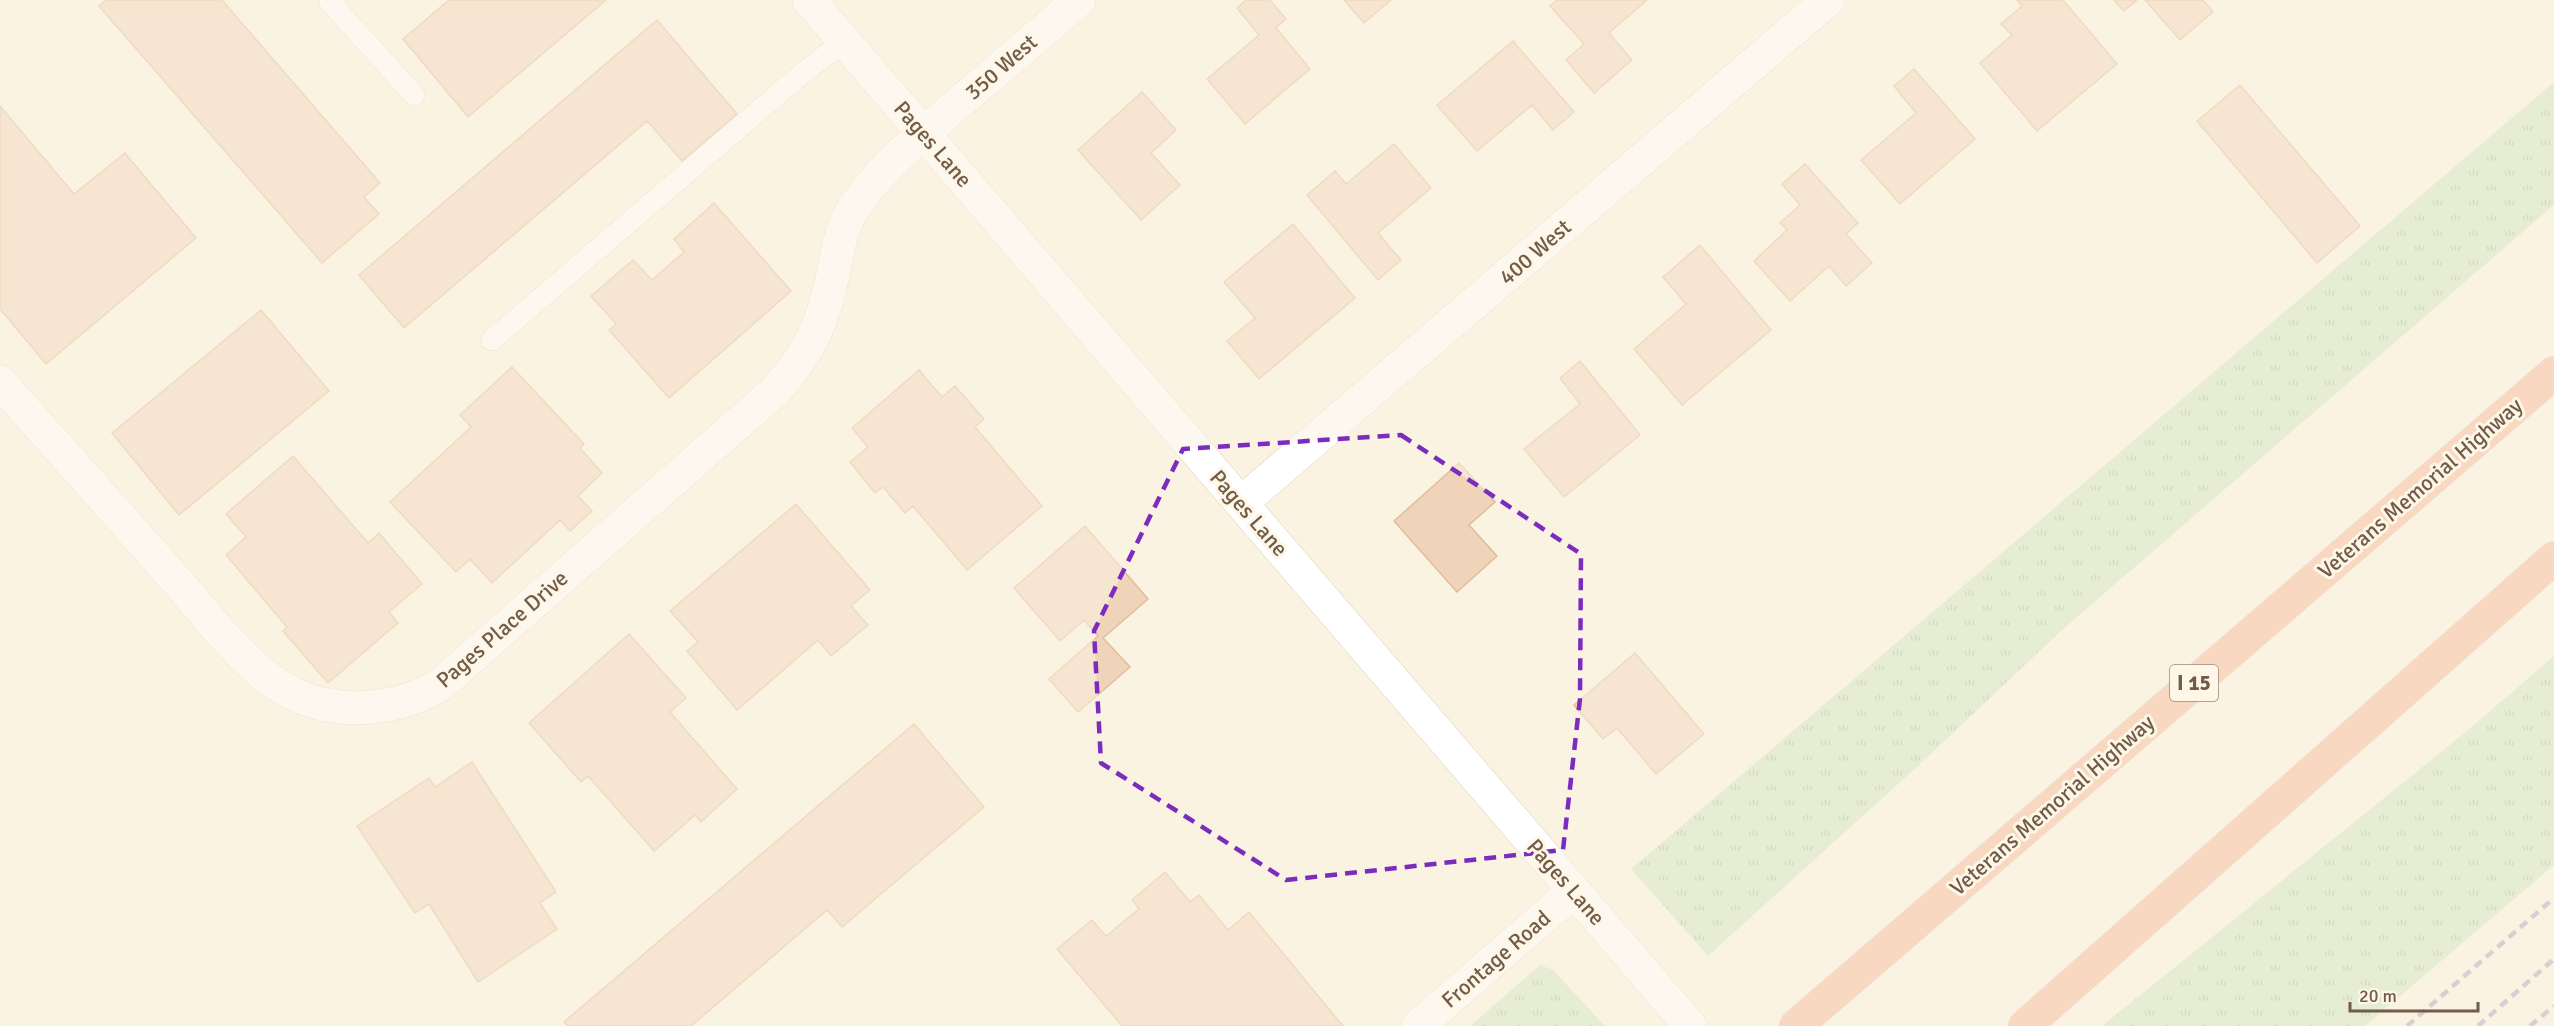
<svg xmlns="http://www.w3.org/2000/svg" width="2554" height="1026" viewBox="0 0 2554 1026" font-family="Signika,sans-serif">
	<defs>
		<pattern id="grass-tufts" width="24" height="20" patternUnits="userSpaceOnUse" patternTransform="scale(1.5)"><rect width="24" height="20" fill="#cde7c1"/><path d="M3 7l-1-3M5 7V3M7 7l1-3M15 17l-1-3M17 17v-4M19 17l1-3" fill="none" stroke="#abbe9f"/></pattern>
	</defs>
	<rect width="100%" height="100%" fill="#fbf3e1"/>
	<path fill="url(#grass-tufts)" d="M 2554,82 L 2554,205 L 2062,630 L 1918,766 L 1708,956 L 1631,869 Z
		M 2554,656 L 2554,865 L 2365,1026 L 2102,1026 L 2467,731 Z
		M 1540,965 L 1553,970 L 1605,1026 L 1470,1026 Z"/>
	<path fill="#efd4ba" stroke="#e1bc9b" stroke-width="1.5" d="M 106,0 L 222,0 L 380,183 L 364,197 L 379,214 L 322,263 L 99,6 Z
		M 449,0 L 606,0 L 468,117 L 403,39 Z
		M 1246,0 L 1270,0 L 1286,19 L 1276,28 L 1310,69 L 1245,124 L 1207,79 L 1259,35 L 1237,8 Z
		M 1344,0 L 1391,0 L 1364,23 Z
		M 1557,0 L 1647,0 L 1609,33 L 1632,60 L 1594,93 L 1566,60 L 1584,44 L 1550,6 Z
		M 2017,0 L 2063,0 L 2117,64 L 2037,131 L 1980,63 L 2012,35 L 2001,24 L 2022,6 Z
		M 2114,0 L 2137,0 L 2124,11 Z
		M 2145,0 L 2203,0 L 2213,12 L 2180,40 Z
		M 657,20 L 737,114 L 682,161 L 647,121 L 404,328 L 359,275 Z
		M 1513,41 L 1574,112 L 1553,130 L 1532,105 L 1477,151 L 1437,105 Z
		M 1914,69 L 1975,139 L 1900,204 L 1861,160 L 1916,113 L 1894,86 Z
		M 2240,85 L 2360,226 L 2317,263 L 2197,121 Z
		M 1142,92 L 1176,130 L 1151,153 L 1180,185 L 1141,220 L 1078,150 Z
		M 0,106 L 74,194 L 125,153 L 196,238 L 46,364 L 0,309 Z
		M 1394,144 L 1431,188 L 1378,233 L 1401,260 L 1378,280 L 1307,195 L 1335,171 L 1346,184 Z
		M 1805,164 L 1858,223 L 1846,234 L 1872,263 L 1846,286 L 1829,266 L 1790,301 L 1754,261 L 1787,230 L 1780,223 L 1800,205 L 1782,184 Z
		M 714,203 L 791,291 L 669,398 L 609,330 L 616,324 L 591,296 L 633,260 L 652,280 L 684,252 L 674,239 Z
		M 1293,224 L 1355,298 L 1259,379 L 1227,341 L 1255,318 L 1224,282 Z
		M 1700,245 L 1771,330 L 1682,405 L 1634,349 L 1686,304 L 1663,277 Z
		M 261,310 L 329,391 L 179,515 L 112,433 Z
		M 1580,361 L 1640,435 L 1564,497 L 1524,449 L 1580,404 L 1560,378 Z
		M 512,367 L 584,444 L 580,448 L 602,473 L 578,496 L 592,511 L 570,531 L 560,520 L 492,583 L 470,559 L 456,572 L 390,502 L 471,427 L 460,415 Z
		M 919,370 L 942,397 L 955,386 L 984,419 L 975,427 L 1042,506 L 967,570 L 913,506 L 905,513 L 883,487 L 875,493 L 850,462 L 868,447 L 852,428 Z
		M 293,456 L 368,543 L 379,533 L 422,584 L 389,612 L 398,623 L 328,683 L 283,631 L 287,627 L 226,555 L 246,537 L 226,514 Z
		M 1459,463 L 1495,502 L 1469,525 L 1497,556 L 1457,592 L 1394,521 Z
		M 796,504 L 870,590 L 851,606 L 868,625 L 831,656 L 818,640 L 737,710 L 687,651 L 698,642 L 670,611 Z
		M 1085,526 L 1148,599 L 1103,638 L 1130,667 L 1078,712 L 1049,679 L 1098,636 L 1084,620 L 1060,641 L 1014,588 Z
		M 629,634 L 686,698 L 670,712 L 737,789 L 701,822 L 695,815 L 654,851 L 588,776 L 581,782 L 529,723 Z
		M 1635,653 L 1704,734 L 1656,774 L 1617,728 L 1603,739 L 1574,705 Z
		M 914,724 L 984,807 L 842,927 L 827,910 L 691,1026 L 568,1026 L 564,1022 Z
		M 472,762 L 556,892 L 540,903 L 557,929 L 478,982 L 429,904 L 415,913 L 357,826 L 429,778 L 435,787 Z
		M 1165,872 L 1190,902 L 1199,895 L 1228,930 L 1249,912 L 1343,1026 L 1122,1026 L 1057,949 L 1092,920 L 1106,936 L 1139,909 L 1132,900 Z"/>
	<g fill="none" stroke-linecap="round" stroke-linejoin="round">
		<g stroke="#dfd0bd" stroke-width="22">
			<path id="lane" d="M 332,0 L 330,2 L 414,95
				M 492,340 L 798,77 L 844,41"/>
		</g>
		<g stroke="#dfd0bd" stroke-width="34">
			<path id="street" d="M 0,382 C 58,447 117,513 175,579 C 211,619 247,672 296,695 C 340,716 399,710 440,685 L 775,391 C 810,353 822,324 833,275 C 837,254 840,233 850,214 C 876,170 923,134 961,101 C 1001,67 1040,34 1079,0
				M 1241,503 L 1828,0"/>
		</g>
		<g stroke="#e0cfb9" stroke-width="34">
			<path id="secondary" d="M 809,0 L 1690,1026
				M 1418,1026 L 1574,891"/>
		</g>
		<g stroke="#dad4d0" stroke-width="34">
			<path id="highway" d="M 1796,1026 L 2554,373
				M 2025,1026 L 2554,558"/>
		</g>
		<use href="#lane" stroke="#fff" stroke-width="21"/>
		<use href="#street" stroke="#fff" stroke-width="33"/>
		<use href="#secondary" stroke="#fff" stroke-width="33"/>
		<use href="#highway" stroke="#f3b99a" stroke-width="33"/>
		<path stroke="#b6a1c3" stroke-width="4.5" stroke-dasharray="9 6" stroke-linecap="butt" d="M 2407,1026 L 2554,898
			M 2478,1026 L 2554,959
			M 2530,1026 L 2554,1006"/>
	</g>
	<path d="M0 0H2554V1026H0ZM 1401,435 L 1581,554 L 1580,699 L 1563,850 L 1286,880 L 1101,763 L 1094,631 L 1183,449 Z" fill="#fbf3e1" fill-opacity=".55" fill-rule="evenodd"/>
	<path fill="none" stroke="#7b2cbf" stroke-width="4.5" stroke-dasharray="12 8" stroke-linejoin="round" d="M 1401,435 L 1581,554 L 1580,699 L 1563,850 L 1286,880 L 1101,763 L 1094,631 L 1183,449 Z"/>
	<g text-anchor="middle" dominant-baseline="central" stroke-width="6" stroke-linejoin="round" paint-order="stroke">
		<rect fill="#fef7e7" stroke="#9b8a78" stroke-width="1.5" x="2170" y="665" width="48" height="36" rx="4.5"/>
		<g font-size="21" font-weight="bold" fill="#715b49">
			<text x="2194" y="683">I 15</text>
		</g>
		<g font-size="22" fill="#715b49" stroke="#fef7e7">
			<text transform="translate(1001 67) rotate(-41)">350 West</text>
			<text transform="translate(933 144) rotate(49)">Pages Lane</text>
			<text transform="translate(1535 252) rotate(-41)">400 West</text>
			<text transform="translate(2420 488) rotate(-41)">Veterans Memorial Highway</text>
			<text transform="translate(1249 513) rotate(49)">Pages Lane</text>
			<text transform="translate(502 629) rotate(-41)">Pages Place Drive</text>
			<text transform="translate(2052 805) rotate(-41)">Veterans Memorial Highway</text>
			<text transform="translate(1566 882) rotate(49)">Pages Lane</text>
			<text transform="translate(1496 959) rotate(-41)">Frontage Road</text>
		</g>
	</g>
	<path d="M2350 1002v9h128v-9" fill="none" stroke="#715b49" stroke-width="3"/>
	<text x="2359" y="1002" font-size="18" fill="#715b49" stroke="#fef7e7" stroke-width="4.5" paint-order="stroke">20 m</text>
</svg>
